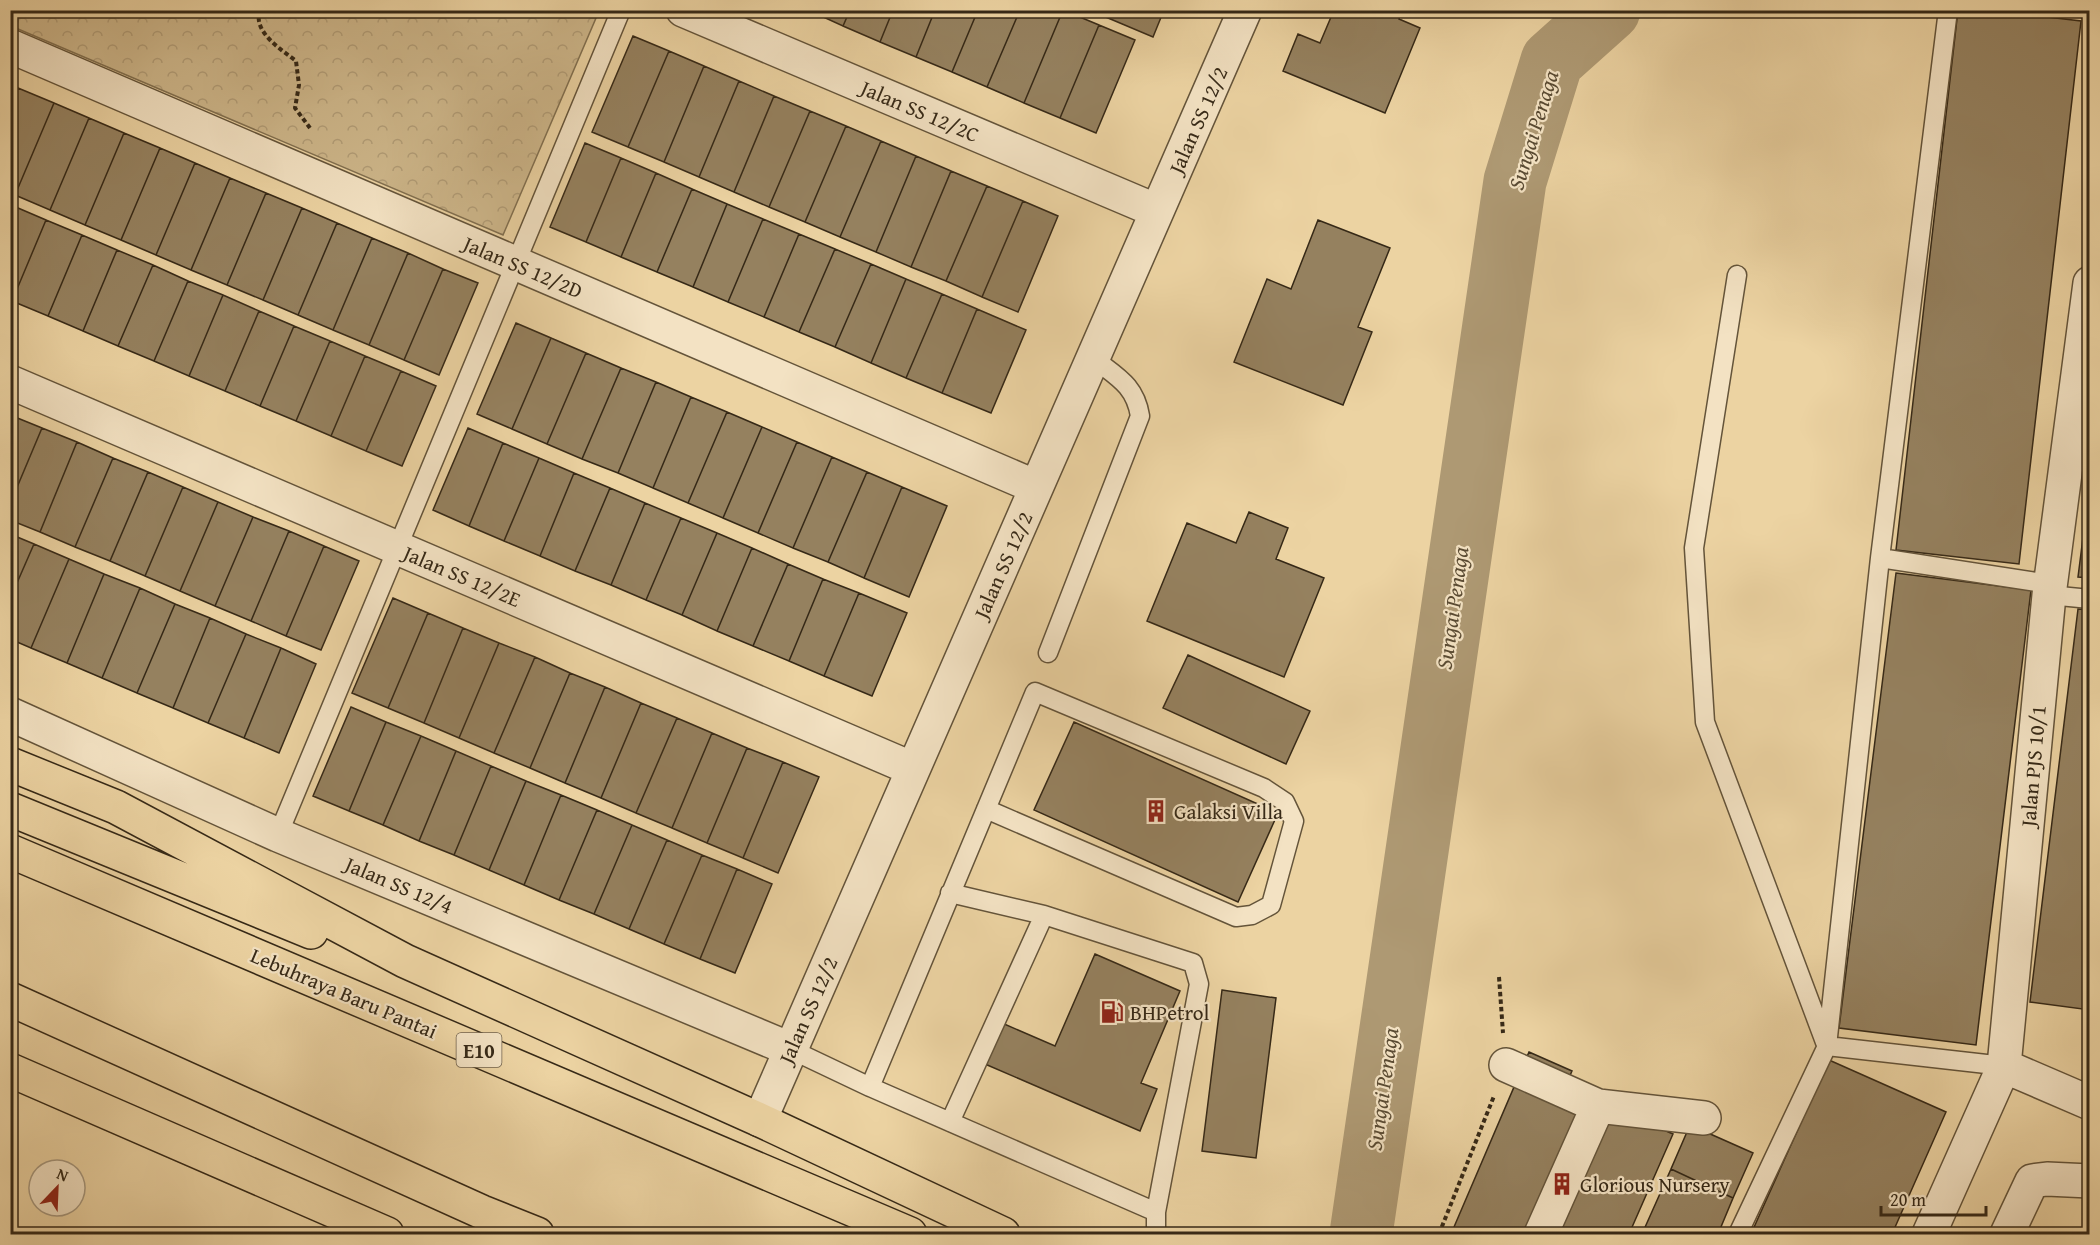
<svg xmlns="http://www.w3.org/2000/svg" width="2100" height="1245" viewBox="0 0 2100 1245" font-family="'Gentium Book Plus',serif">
	<defs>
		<pattern id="park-crowns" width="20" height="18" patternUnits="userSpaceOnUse" patternTransform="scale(1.5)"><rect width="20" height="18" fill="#cdb68a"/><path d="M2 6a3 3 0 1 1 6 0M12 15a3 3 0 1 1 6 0" fill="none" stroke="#b19c76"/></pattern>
	</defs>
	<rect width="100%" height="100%" fill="#ecd3a2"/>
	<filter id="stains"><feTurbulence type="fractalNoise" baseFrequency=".00333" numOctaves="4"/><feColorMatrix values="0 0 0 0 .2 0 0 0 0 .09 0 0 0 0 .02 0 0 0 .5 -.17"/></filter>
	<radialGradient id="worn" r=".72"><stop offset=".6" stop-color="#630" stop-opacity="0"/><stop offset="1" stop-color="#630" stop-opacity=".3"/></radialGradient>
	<path fill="url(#park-crowns)" stroke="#827050" stroke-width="1.5" d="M 18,10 L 599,10 L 599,11 L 503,235 L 11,26 Z"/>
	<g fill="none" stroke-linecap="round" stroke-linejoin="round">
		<path stroke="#ae9973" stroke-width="63" d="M 1361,1234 L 1515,181 L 1552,61 L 1609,10"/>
	</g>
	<path fill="#95815f" stroke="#362917" stroke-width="1.5" d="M 808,10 L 850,10 L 843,26 Z
		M 850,10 L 893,10 L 880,42 L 843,26 Z
		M 893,10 L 935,10 L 916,57 L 880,42 Z
		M 935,10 L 978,10 L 952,72 L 916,57 Z
		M 978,10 L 1020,10 L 987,87 L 952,72 Z
		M 1020,10 L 1063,10 L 1024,103 L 987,87 Z
		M 1063,10 L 1099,25 L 1060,118 L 1024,103 Z
		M 1103,10 L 1164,10 L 1153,37 L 1101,15 Z
		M 1334,10 L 1402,10 L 1399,19 L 1420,28 L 1385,113 L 1283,71 L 1298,34 L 1320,43 Z
		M 1958,10 L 1988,10 L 2081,21 L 2019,564 L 1896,550 Z
		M 1099,25 L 1135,40 L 1096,133 L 1060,118 Z
		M 633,36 L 669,51 L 628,147 L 592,132 Z
		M 669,51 L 704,66 L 664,162 L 628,147 Z
		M 704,66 L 739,81 L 699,177 L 664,162 Z
		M 739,81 L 774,96 L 734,192 L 699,177 Z
		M 18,88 L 54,103 L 15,195 L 10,193 L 10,105 Z
		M 774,96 L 810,111 L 769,207 L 734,192 Z
		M 54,103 L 89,118 L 50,210 L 15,195 Z
		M 810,111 L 846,126 L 805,222 L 769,207 Z
		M 89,118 L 124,133 L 85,225 L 50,210 Z
		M 846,126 L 881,141 L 840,237 L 805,222 Z
		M 124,133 L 160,148 L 121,240 L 85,225 Z
		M 881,141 L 916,156 L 876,252 L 840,237 Z
		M 585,143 L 621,158 L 586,242 L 550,227 Z
		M 160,148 L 195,163 L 156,255 L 121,240 Z
		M 916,156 L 951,171 L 911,267 L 876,252 Z
		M 621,158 L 656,173 L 621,257 L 586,242 Z
		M 195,163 L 230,178 L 191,270 L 156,255 Z
		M 951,171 L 987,186 L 946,281 L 911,267 Z
		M 656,173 L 692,189 L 657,272 L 621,257 Z
		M 230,178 L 266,193 L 227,285 L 191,270 Z
		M 987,186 L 1023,201 L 982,297 L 946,281 Z
		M 692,189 L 727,204 L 693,287 L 657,272 Z
		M 266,193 L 302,208 L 263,300 L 227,285 Z
		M 1023,201 L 1058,216 L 1018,312 L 982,297 Z
		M 727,204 L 763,219 L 728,302 L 693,287 Z
		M 11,205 L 46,220 L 12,301 L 10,300 Z
		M 302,208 L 337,223 L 298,315 L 263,300 Z
		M 763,219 L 799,234 L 764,317 L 728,302 Z
		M 46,220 L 82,235 L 48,316 L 12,301 Z
		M 1318,220 L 1390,248 L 1358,327 L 1372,332 L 1343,405 L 1234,362 L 1267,279 L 1291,289 Z
		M 337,223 L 372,238 L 333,330 L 298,315 Z
		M 799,234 L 835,249 L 799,332 L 764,317 Z
		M 82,235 L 117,250 L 83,331 L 48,316 Z
		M 372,238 L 408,253 L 369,345 L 333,330 Z
		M 835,249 L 871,264 L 835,347 L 799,332 Z
		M 117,250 L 153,265 L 118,346 L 83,331 Z
		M 408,253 L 443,269 L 404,360 L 369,345 Z
		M 871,264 L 906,279 L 871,363 L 835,347 Z
		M 153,265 L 188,281 L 154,361 L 118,346 Z
		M 443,269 L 478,283 L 439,375 L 404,360 Z
		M 906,279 L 942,294 L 906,378 L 871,363 Z
		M 188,281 L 223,295 L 189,376 L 154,361 Z
		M 942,294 L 977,309 L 942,393 L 906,378 Z
		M 223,295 L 259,311 L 225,391 L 189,376 Z
		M 977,309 L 1026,330 L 991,413 L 942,393 Z
		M 259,311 L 294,326 L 260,406 L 225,391 Z
		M 516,323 L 551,338 L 512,429 L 477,414 Z
		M 294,326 L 330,341 L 296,421 L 260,406 Z
		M 551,338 L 586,353 L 547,444 L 512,429 Z
		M 330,341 L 365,356 L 331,436 L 296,421 Z
		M 586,353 L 621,368 L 582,459 L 547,444 Z
		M 365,356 L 401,371 L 366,451 L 331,436 Z
		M 621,368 L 656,382 L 618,473 L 582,459 Z
		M 401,371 L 436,386 L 402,466 L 366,451 Z
		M 656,382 L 691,397 L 653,488 L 618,473 Z
		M 691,397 L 727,412 L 688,503 L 653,488 Z
		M 727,412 L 762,427 L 723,518 L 688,503 Z
		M 10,415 L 42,428 L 10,504 Z
		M 762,427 L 797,442 L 758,533 L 723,518 Z
		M 42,428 L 77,442 L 40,532 L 10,520 L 10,504 Z
		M 468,428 L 503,443 L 469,526 L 433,510 Z
		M 77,442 L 113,458 L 75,547 L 40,532 Z
		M 797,442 L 832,457 L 793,548 L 758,533 Z
		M 503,443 L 539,458 L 504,541 L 469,526 Z
		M 832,457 L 867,472 L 828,562 L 793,548 Z
		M 113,458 L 148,472 L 110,561 L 75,547 Z
		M 539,458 L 574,473 L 540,556 L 504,541 Z
		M 148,472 L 183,487 L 145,576 L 110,561 Z
		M 867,472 L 902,487 L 864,578 L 828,562 Z
		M 574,473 L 610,488 L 575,571 L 540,556 Z
		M 2090,482 L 2090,578 L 2078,577 Z
		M 183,487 L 218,502 L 180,591 L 145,576 Z
		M 902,487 L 947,506 L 909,597 L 864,578 Z
		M 610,488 L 645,503 L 611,585 L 575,571 Z
		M 218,502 L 253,517 L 215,606 L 180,591 Z
		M 645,503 L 681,518 L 646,600 L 611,585 Z
		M 1249,512 L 1288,528 L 1276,559 L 1324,578 L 1284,677 L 1147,621 L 1187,523 L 1236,543 Z
		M 253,517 L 289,531 L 251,621 L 215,606 Z
		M 681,518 L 717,533 L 682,615 L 646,600 Z
		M 289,531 L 324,546 L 286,636 L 251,621 Z
		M 717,533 L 752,548 L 717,631 L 682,615 Z
		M 10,534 L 34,544 L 10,599 Z
		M 34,544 L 69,559 L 31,648 L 10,639 L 10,599 Z
		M 324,546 L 359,561 L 321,650 L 286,636 Z
		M 752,548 L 788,564 L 753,646 L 717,631 Z
		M 69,559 L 104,574 L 67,663 L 31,648 Z
		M 788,564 L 823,579 L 789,661 L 753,646 Z
		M 1896,573 L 2031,590 L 1976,1045 L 1839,1028 Z
		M 104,574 L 140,588 L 102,678 L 67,663 Z
		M 823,579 L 859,593 L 824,676 L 789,661 Z
		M 140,588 L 175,604 L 137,693 L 102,678 Z
		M 859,593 L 907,613 L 872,696 L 824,676 Z
		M 393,598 L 428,613 L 388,708 L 352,693 Z
		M 175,604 L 210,618 L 173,708 L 137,693 Z
		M 2078,609 L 2090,610 L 2090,1010 L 2030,1002 Z
		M 428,613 L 463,628 L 424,723 L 388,708 Z
		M 210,618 L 246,634 L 208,723 L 173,708 Z
		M 463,628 L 499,643 L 459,738 L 424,723 Z
		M 246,634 L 281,648 L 244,738 L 208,723 Z
		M 499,643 L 535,657 L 494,753 L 459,738 Z
		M 281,648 L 316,664 L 279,753 L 244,738 Z
		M 1188,655 L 1310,711 L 1286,764 L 1163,708 Z
		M 535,657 L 570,673 L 530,768 L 494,753 Z
		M 570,673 L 605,687 L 565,783 L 530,768 Z
		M 605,687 L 641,703 L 601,798 L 565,783 Z
		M 641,703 L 677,718 L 636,813 L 601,798 Z
		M 351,707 L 386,722 L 349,811 L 313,796 Z
		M 677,718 L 712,733 L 672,828 L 636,813 Z
		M 386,722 L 421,736 L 383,825 L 349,811 Z
		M 1074,722 L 1278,813 L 1238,902 L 1034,810 Z
		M 712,733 L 747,748 L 707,843 L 672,828 Z
		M 421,736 L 456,751 L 419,841 L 383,825 Z
		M 747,748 L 783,762 L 743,858 L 707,843 Z
		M 456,751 L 491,766 L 454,855 L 419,841 Z
		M 783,762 L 819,777 L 778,873 L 743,858 Z
		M 491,766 L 526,781 L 489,870 L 454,855 Z
		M 526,781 L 561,795 L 524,885 L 489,870 Z
		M 561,795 L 597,810 L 559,900 L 524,885 Z
		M 597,810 L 632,825 L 594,914 L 559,900 Z
		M 632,825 L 667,840 L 629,929 L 594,914 Z
		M 667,840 L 702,855 L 664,944 L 629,929 Z
		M 702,855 L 737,869 L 700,959 L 664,944 Z
		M 737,869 L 772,884 L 735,973 L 700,959 Z
		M 1095,954 L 1180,991 L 1141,1083 L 1157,1089 L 1140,1131 L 985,1064 L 1002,1023 L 1055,1046 Z
		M 1222,990 L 1276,998 L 1256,1158 L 1202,1151 Z
		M 1529,1052 L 1572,1071 L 1565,1087 L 1673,1134 L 1629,1234 L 1451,1234 Z
		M 1829,1060 L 1946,1112 L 1892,1234 L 1751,1234 Z
		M 1690,1125 L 1753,1153 L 1733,1198 L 1671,1169 Z
		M 1671,1169 L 1733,1198 L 1718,1234 L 1642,1234 Z"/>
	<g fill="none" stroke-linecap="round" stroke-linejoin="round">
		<g stroke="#64543a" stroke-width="21">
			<path id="lane" d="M 2087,10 L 2090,12
				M 1737,275 L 1694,548 L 1705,722 L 1825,1042
				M 1880,558 L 2050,584
				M 2049,595 L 2090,599
				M 1048,653 L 1140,416 C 1135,385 1117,377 1093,358
				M 278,835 L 621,10
				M 950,893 L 1044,915 L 1193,963 L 1199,984 L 1156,1212 L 1156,1234
				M 1827,1046 L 2004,1066
				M 790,1049 L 870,1087 L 1156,1212
				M 870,1087 L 1035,692 L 1264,788 L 1285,802 L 1294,821 L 1271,905 L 1252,915 L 1236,917 L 986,809
				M 950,1122 L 1044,915
				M 1738,1234 L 1827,1046 L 1880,558 L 1948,10"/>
		</g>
		<g stroke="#64543a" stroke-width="36">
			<path id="street" d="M 683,10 L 1157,211
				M 10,46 L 1036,487
				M 10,382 L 913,769
				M 10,714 L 278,835 L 790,1049
				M 1506,1065 L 1598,1106 L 1541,1234
				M 2004,1066 L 2090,1103
				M 1598,1106 L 1704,1118
				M 760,1120 L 1245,10
				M 1929,1234 L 2004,1066 L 2049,595 L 2090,283
				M 2007,1234 L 2032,1181 L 2047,1179 L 2090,1181"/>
		</g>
		<g stroke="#362917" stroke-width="36">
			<path id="highway" d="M 10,764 L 116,807 L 405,961 L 760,1120 L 1003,1234
				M 10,809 L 311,932
				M 10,851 L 910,1234
				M 10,999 L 482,1212 L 537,1234
				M 10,1070 L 387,1234"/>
		</g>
		<path stroke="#362917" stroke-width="4" stroke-dasharray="4.5 3" stroke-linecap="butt" d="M 260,10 C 252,32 282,50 296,61 L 299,85 L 295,108 L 310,128
			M 1499,977 L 1503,1033
			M 1439,1234 L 1494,1096"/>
		<use href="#lane" stroke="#f3e2c3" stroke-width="18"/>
		<use href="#street" stroke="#f3e2c3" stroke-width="33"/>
		<use href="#highway" stroke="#ecd3a2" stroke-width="33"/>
	</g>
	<defs>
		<g id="building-bare" transform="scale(1.8)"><path d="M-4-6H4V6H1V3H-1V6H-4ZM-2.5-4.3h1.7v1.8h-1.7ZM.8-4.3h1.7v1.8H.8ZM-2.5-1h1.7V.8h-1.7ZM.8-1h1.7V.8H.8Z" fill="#8f2418" stroke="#f3e2c3" stroke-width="2.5" paint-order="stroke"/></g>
		<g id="fuel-bare" transform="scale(1.8)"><path d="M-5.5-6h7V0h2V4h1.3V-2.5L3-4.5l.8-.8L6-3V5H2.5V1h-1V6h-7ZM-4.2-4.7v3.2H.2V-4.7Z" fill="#8f2418" stroke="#f3e2c3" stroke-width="2.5" paint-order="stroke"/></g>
	</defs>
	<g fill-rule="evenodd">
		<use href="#building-bare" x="1156" y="811"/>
		<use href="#fuel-bare" x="1112" y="1012"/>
		<use href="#building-bare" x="1562" y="1184"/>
	</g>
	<g text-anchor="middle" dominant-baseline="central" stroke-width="4.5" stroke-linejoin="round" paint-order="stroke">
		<rect fill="#f3e2c3" stroke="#6f604b" stroke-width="1.5" x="456.5" y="1033" width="45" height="34" rx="4.5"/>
		<g font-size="20" font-weight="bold" fill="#362917">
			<text x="479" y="1050">E10</text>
		</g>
		<g font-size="21" fill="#362917" stroke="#f3e2c3">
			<text transform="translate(920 111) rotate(23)">Jalan SS 12/2C</text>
			<text transform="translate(1198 120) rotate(-66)">Jalan SS 12/2</text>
			<text transform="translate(523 267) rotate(23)">Jalan SS 12/2D</text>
			<text transform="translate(1003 565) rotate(-66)">Jalan SS 12/2</text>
			<text transform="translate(462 576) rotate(23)">Jalan SS 12/2E</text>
			<text transform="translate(2033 766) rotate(-85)">Jalan PJS 10/1</text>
			<text transform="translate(399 885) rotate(23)">Jalan SS 12/4</text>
			<text transform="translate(344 993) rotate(23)">Lebuhraya Baru Pantai</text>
			<text transform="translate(808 1010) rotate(-66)">Jalan SS 12/2</text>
		</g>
		<g font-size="21" fill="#362917" stroke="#f3e2c3" text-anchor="start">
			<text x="1174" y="811">Galaksi Villa</text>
			<text x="1130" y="1012">BHPetrol</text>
			<text x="1580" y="1184">Glorious Nursery</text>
		</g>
		<g font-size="22" font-style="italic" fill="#5a4b33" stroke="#f3e2c3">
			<text transform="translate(1533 130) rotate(-73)">Sungai Penaga</text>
			<text transform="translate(1452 608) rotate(-82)">Sungai Penaga</text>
			<text transform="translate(1382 1089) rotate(-82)">Sungai Penaga</text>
		</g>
	</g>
	<rect width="2100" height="1245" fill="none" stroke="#ecd3a2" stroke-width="36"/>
	<rect x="12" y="12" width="2076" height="1221" fill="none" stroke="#362917" stroke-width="3"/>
	<rect x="18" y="18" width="2064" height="1209" fill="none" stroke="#362917" stroke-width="1.5"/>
	<g transform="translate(57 1188) rotate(23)"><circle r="28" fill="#f3e2c3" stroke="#a7987e" stroke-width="1.5"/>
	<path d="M0-4.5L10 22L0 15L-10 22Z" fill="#8f2418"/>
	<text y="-9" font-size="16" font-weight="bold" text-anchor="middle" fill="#362917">N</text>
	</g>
	<path d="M1881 1206v9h105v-9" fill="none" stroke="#362917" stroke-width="3"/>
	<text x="1890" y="1206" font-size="18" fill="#362917" stroke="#f3e2c3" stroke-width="4.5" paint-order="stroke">20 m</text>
	<rect width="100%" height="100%" filter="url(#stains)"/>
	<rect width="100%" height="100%" fill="url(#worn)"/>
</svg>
